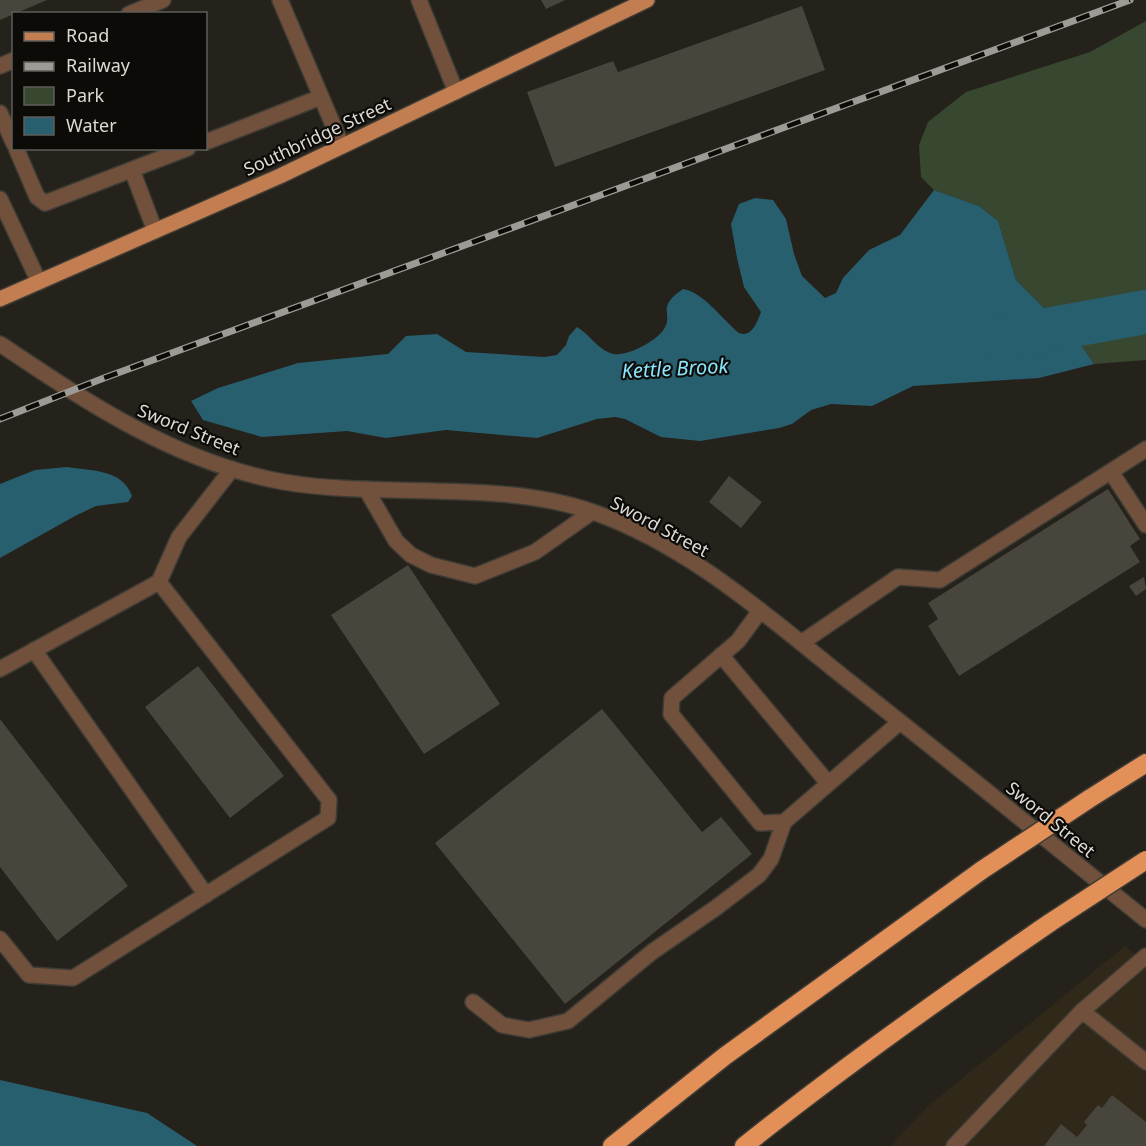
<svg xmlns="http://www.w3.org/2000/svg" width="1146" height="1146" viewBox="0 0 1146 1146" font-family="'Noto Sans',sans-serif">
	<rect width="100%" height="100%" fill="#24221b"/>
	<path fill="#302818" d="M 1125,946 L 1146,963 L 1146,1146 L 890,1146 L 927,1107 Z"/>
	<path fill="#384730" d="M 1146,21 L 1146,360 L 1094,364 L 1082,346 L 1016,280 L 998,221 L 979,206 L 934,190 L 921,177 L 919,145 L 928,122 L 966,92 L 1090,52 Z"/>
	<path fill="#285f6e" d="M 934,190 L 979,206 L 998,221 L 1016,280 L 1082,346 L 1094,364 L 1039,378 L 913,386 L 872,406 L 831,404 L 811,410 L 792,424 L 779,428 L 700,441 L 661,437 L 625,419 L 615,417 L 597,419 L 537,438 L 446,430 L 386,438 L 347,431 L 262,437 L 203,420 L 191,401 L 218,388 L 298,363 L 388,354 L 406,336 L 437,334 L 466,352 L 544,357 L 557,355 L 566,345 L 569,336 L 577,327 C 589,334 597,348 610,353 C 624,359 657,341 664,329 C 674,313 655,308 683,289 C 702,291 723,320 739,333 C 752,338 757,322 761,312 L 744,287 L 737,258 L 731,224 L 739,204 L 755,198 L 773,200 L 786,219 L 794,254 L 802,276 L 825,298 L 836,293 L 843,278 L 869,250 L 900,235 Z
		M 67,467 C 91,471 123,469 132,496 L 128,502 L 96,506 L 75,516 L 0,558 L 0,484 L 35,470 Z
		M 0,1080 L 147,1113 L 197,1146 L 0,1146 Z"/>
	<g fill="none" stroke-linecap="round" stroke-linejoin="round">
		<path stroke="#285f6e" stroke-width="44" d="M 1003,338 L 1146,312"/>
	</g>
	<path fill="#48453d" d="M 0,0 L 47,0 L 0,20 Z
		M 541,0 L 565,0 L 546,9 Z
		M 802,6 L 825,70 L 555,167 L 527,92 L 613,61 L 618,72 Z
		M 729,476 L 762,502 L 741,528 L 709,502 Z
		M 1108,489 L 1140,539 L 1130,546 L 1140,562 L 959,676 L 928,626 L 938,619 L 928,603 Z
		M 408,565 L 500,704 L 424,754 L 331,615 Z
		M 1144,577 L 1146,589 L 1136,596 L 1129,586 Z
		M 198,666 L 284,776 L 230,818 L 145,707 Z
		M 602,709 L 702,832 L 721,817 L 752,854 L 565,1004 L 435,843 Z
		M 0,719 L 128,886 L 57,941 L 0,867 Z
		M 1112,1095 L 1146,1122 L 1146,1146 L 1044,1146 L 1061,1124 L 1077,1137 L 1087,1125 L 1084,1122 L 1098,1105 L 1102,1108 Z"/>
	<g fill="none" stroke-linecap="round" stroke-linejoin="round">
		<g stroke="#3e3c35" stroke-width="18">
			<path id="service" d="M 280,0 L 342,146
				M 419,0 L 456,92
				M 129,14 L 163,0
				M 0,66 L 14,60
				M 0,113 L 14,144
				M 206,142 L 321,97
				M 16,148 L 37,197 L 45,203 L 188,148
				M 132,170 L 155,231
				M 0,199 L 39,282
				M 1111,472 L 1146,525
				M 366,489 L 396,541 L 411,555 L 431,565 L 475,576 L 535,552 L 592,512
				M 760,611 L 738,641 L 672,698 L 671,714 L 760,823 L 784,822 L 900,722
				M 801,643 L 898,577 L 940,580 L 1146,449
				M 34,650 L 206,895
				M 721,655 L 828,783
				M 0,669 L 159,582 L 179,537 L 232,469
				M 0,939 L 29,975 L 73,978 L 328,818 L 329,800 L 159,582
				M 473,1002 L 502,1025 L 529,1030 L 568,1021 L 652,952 L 717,907 L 759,875 L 771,859 L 784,822
				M 1082,1011 L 1146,1062
				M 954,1146 L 1082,1011 L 1146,956"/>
		</g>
		<g stroke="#3e3c35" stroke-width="18">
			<path id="tertiary" d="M 0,344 C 88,403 177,463 284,482 C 383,499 498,479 593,512 C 687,545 765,614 841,675 C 944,756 1045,838 1146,920"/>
		</g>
		<g stroke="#3e3c35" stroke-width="18">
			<path id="primary" d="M 0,299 L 280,176 L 647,0"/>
		</g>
		<g stroke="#3e3c35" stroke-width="21">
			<path id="motorway" d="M 1089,799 L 1146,763
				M 612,1146 L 725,1056 L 982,870
				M 744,1146 C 843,1067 946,994 1051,922"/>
		</g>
		<use href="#service" stroke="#72513c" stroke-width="15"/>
		<use href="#tertiary" stroke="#72513c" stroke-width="15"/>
		<use href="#primary" stroke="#c27d51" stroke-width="15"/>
		<use href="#motorway" stroke="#e28f58" stroke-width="18"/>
		<g stroke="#9d9b96" stroke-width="7">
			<path id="rail" d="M 0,419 L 104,378 L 1130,0"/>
		</g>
		<use href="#rail" stroke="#0c0b08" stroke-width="4.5" stroke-dasharray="14" stroke-linecap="butt"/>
		<g stroke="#3e3c35" stroke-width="21" stroke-linecap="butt">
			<path id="motorway-bridge" d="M 982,870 L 1089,799
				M 1051,922 L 1146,860"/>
		</g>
		<use href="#motorway-bridge" stroke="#e28f58" stroke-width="18"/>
	</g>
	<g text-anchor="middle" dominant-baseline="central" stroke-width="4.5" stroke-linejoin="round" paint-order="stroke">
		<g font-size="18" fill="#dbdad5" stroke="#0c0b08">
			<text transform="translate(317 136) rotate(-25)">Southbridge Street</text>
			<text transform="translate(189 429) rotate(22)">Sword Street</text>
			<text transform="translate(660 526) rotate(28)">Sword Street</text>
			<text transform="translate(1051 819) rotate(39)">Sword Street</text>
		</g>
		<g font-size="20" font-style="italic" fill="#8ae4fe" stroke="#0c0b08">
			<text transform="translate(675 368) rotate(-3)">Kettle Brook</text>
		</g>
	</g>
	<rect x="12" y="12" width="195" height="138" fill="#0c0b08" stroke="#5f5e5a" stroke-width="1.5"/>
	<rect x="24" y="32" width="30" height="9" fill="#c27d51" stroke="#5f5e5a" stroke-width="1.5"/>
	<text x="66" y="42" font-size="18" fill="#dbdad5">Road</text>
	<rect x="24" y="62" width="30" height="9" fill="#9d9b96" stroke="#5f5e5a" stroke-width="1.5"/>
	<text x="66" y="72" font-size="18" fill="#dbdad5">Railway</text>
	<rect x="24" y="87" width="30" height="18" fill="#384730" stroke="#5f5e5a" stroke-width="1.5"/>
	<text x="66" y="102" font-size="18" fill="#dbdad5">Park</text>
	<rect x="24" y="117" width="30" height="18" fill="#285f6e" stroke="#5f5e5a" stroke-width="1.5"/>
	<text x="66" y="132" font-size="18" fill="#dbdad5">Water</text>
</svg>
